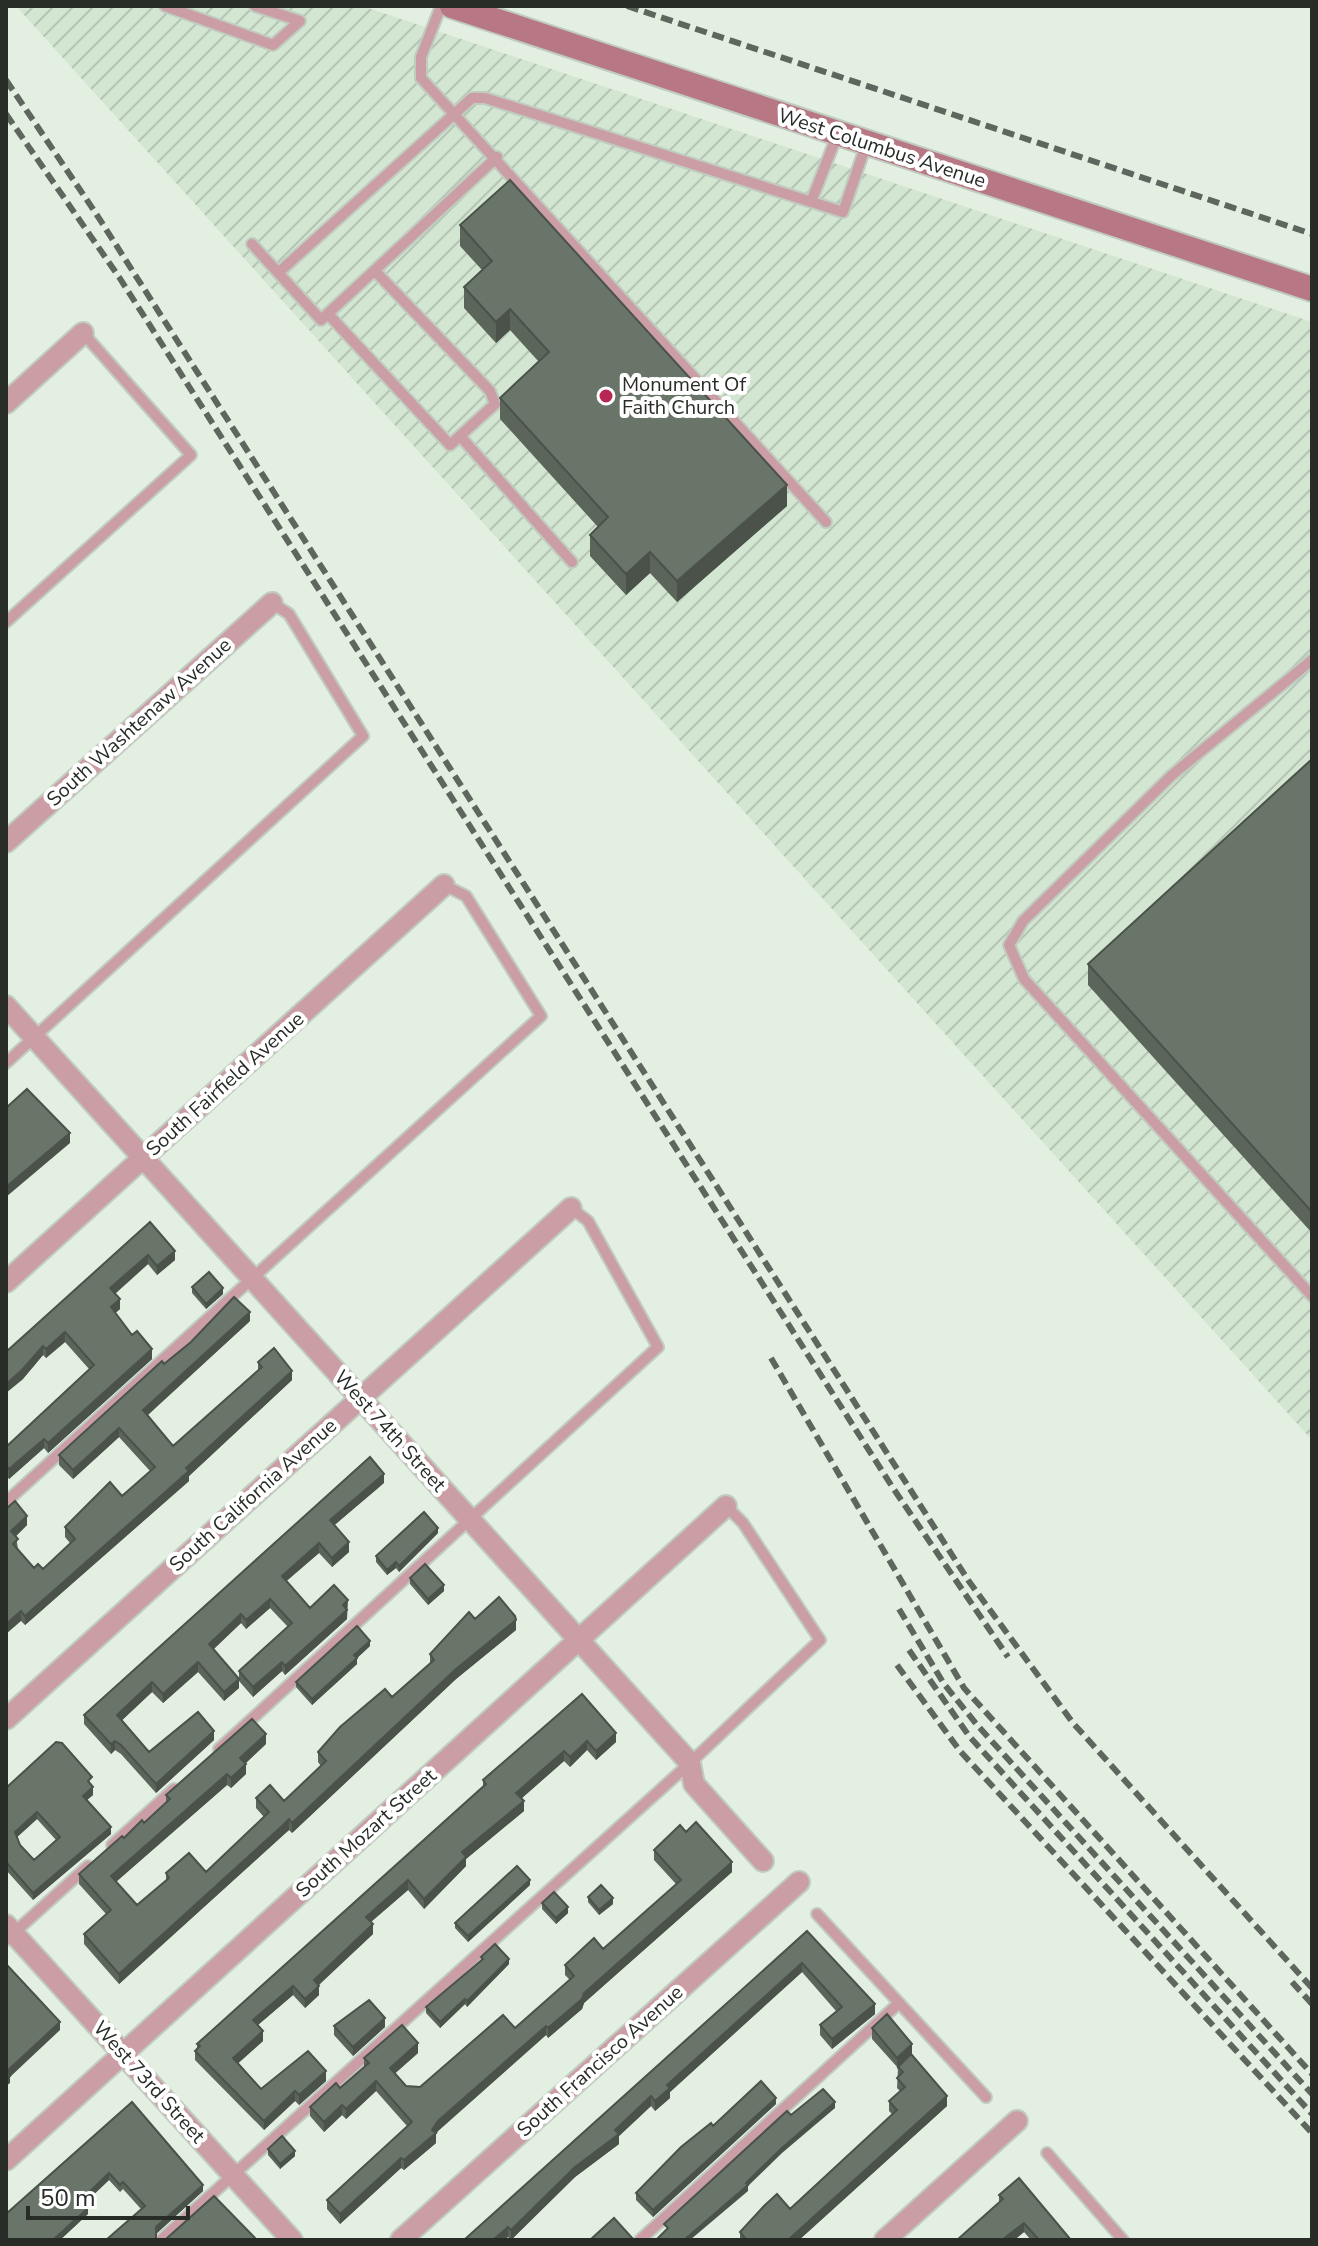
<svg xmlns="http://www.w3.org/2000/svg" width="1318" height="2246" viewBox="0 0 1318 2246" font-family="'Nunito Sans',sans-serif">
	<defs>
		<pattern id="industrial-furrows" width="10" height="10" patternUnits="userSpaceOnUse" patternTransform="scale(2)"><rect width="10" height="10" fill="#d3e6d2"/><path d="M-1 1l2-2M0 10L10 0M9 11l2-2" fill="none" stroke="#b5c5b4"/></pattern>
	</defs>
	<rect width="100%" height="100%" fill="#e2efe1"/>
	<path fill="url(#industrial-furrows)" d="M 16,6 L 362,6 L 1312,322 L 1312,1440 Z"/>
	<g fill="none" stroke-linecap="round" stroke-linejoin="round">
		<g stroke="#c0ccc0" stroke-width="14">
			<path id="lane" d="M 165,6 L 273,45 L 300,21 L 255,6
				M 441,6 L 421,57 L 421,78 L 826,522
				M 811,202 L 838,133
				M 252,244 L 321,320 L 497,157
				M 278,273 L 472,98 L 485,98 L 843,212 L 867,142
				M 328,314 L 450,445 L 495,404 L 490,391 L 375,271
				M 460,436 L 572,562
				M 6,622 L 191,455 L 83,333
				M 1312,660 L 1172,775 L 1023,921 L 1009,945 L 1024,979 L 1312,1296
				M 6,1063 L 363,736 L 289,614 L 272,603
				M 6,1502 L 541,1016 L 466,896 L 444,885
				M 219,1749 L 658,1347 L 588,1221 L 571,1208
				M 112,1845 L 174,1789
				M 817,1914 L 986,2097
				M 6,1940 L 88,1866
				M 1047,2153 L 1123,2240
				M 161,2240 L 690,1763 L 820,1640 L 743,1523 L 726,1506
				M 640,2240 L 899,2003"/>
		</g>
		<g stroke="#c0ccc0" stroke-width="24">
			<path id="street" d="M 6,403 L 83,333
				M 6,842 L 272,603
				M 6,1006 L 690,1763 L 694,1784 L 763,1861
				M 6,1282 L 444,885
				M 6,1719 L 571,1208
				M 6,1925 L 292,2240
				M 6,2160 L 726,1506
				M 401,2240 L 799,1882
				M 885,2240 L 1017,2121"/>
		</g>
		<g stroke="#c0ccc0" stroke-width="28">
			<path id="secondary" d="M 452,6 L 1312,289"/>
		</g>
		<use href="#lane" stroke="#ca9ea4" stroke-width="10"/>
		<use href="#street" stroke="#ca9ea4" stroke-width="20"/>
		<use href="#secondary" stroke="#b77783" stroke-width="24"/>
		<path stroke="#5e665e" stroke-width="6" stroke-dasharray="12 6" stroke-linecap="butt" d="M 627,6 L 1312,234
			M 6,80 L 95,212 L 968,1580 L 1073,1723 L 1312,1988
			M 6,114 L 119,277 L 893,1488 L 1008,1657
			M 771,1358 L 964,1688 L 1312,2074
			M 899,1609 L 944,1684 L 978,1726 L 1312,2094
			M 909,1650 L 969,1736 L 1312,2114
			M 897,1665 L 960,1751 L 1312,2133
			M 1292,1982 L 1312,2004"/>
	</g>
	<path fill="#5b655a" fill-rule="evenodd" d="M 460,225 L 787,506 L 677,602 L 650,573 L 626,595 L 590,556 L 590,535 L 598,527 L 500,419 L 500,398 L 539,362 L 510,330 L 496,343 L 464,308 L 464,287 L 482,270 L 460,246 Z
		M 1312,759 L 1312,1233 L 1088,985 L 1088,964 Z
		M 150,1222 L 175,1260 L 157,1275 L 148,1264 L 115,1294 L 120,1309 L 115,1313 L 152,1359 L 48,1453 L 44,1448 L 9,1479 L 6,1475 L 6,1447 L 89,1369 L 65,1342 L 46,1358 L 43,1355 L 22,1380 L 6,1352 Z
		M 192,1287 L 223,1294 L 206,1309 L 192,1293 Z
		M 250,1321 L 148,1415 L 173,1446 L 258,1370 L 258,1362 L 292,1380 L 189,1476 L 189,1481 L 25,1625 L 21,1621 L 6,1509 L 27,1525 L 16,1536 L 18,1549 L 34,1568 L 43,1569 L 70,1543 L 65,1537 L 65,1527 L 122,1496 L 150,1471 L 119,1437 L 73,1479 L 59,1465 L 59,1455 L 164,1364 Z
		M 384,1483 L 334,1525 L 349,1552 L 332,1567 L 319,1553 L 286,1581 L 310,1608 L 348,1610 L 347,1611 L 347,1619 L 285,1675 L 282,1671 L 253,1697 L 239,1681 L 239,1688 L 224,1701 L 198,1672 L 163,1703 L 152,1692 L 122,1720 L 149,1752 L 214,1740 L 156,1793 L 121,1754 L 115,1750 L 111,1754 L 84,1724 L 84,1715 ZM 270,1608 L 288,1627 L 239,1671 L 239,1679 L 214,1649 L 241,1623 L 246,1629 Z
		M 438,1533 L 399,1572 L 396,1568 L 387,1575 L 376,1562 L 376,1556 Z
		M 410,1578 L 444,1591 L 428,1605 L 410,1584 Z
		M 475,1619 L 516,1630 L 456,1679 L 292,1833 L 289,1830 L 282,1836 L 119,1984 L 84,1944 L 84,1934 L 106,1914 L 79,1884 L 79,1874 L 144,1823 L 166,1802 L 166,1795 L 266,1744 L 245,1764 L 246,1774 L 231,1788 L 227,1785 L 116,1882 L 137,1905 L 166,1881 L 166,1873 L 206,1872 L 264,1817 L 256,1808 L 256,1798 L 284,1801 L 321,1766 L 318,1762 L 318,1752 L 392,1697 L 430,1664 L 430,1654 Z
		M 370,1646 L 357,1658 L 357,1664 L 312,1705 L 296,1687 L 296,1682 Z
		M 582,1694 L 616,1742 L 596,1760 L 587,1750 L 570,1767 L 564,1761 L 521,1799 L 524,1811 L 466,1859 L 466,1866 L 424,1909 L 408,1890 L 371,1922 L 373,1934 L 319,1985 L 319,1995 L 305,2008 L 293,1995 L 258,2025 L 263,2041 L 238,2063 L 261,2089 L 326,2081 L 299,2105 L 295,2101 L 264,2130 L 195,2060 L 195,2051 L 197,2048 L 197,2044 L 483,1787 L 483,1780 Z
		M 92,1784 L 91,1785 L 93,1795 L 87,1800 L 111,1834 L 33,1900 L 6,1870 L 6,1788 ZM 37,1819 L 56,1840 L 34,1860 L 20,1845 L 17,1837 Z
		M 686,1832 L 732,1872 L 584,2003 L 582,2009 L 548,2038 L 546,2035 L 438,2131 L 436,2134 L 436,2143 L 404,2170 L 401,2168 L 340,2224 L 327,2209 L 327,2200 L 407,2126 L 376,2091 L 346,2119 L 342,2115 L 324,2132 L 310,2116 L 310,2107 L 340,2088 L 364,2067 L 364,2058 L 418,2053 L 395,2073 L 406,2086 L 420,2087 L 515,2028 L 570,1980 L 565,1975 L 565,1965 L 603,1949 L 676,1884 L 654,1860 L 654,1850 Z
		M 530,1885 L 468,1942 L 455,1928 L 455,1923 Z
		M 588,1897 L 613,1904 L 599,1915 L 588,1902 Z
		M 542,1903 L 568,1913 L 556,1924 L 542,1909 Z
		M 807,1931 L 875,2014 L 832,2049 L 820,2035 L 820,2025 L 836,2011 L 802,1972 L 670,2092 L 670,2098 L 655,2111 L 651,2106 L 619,2136 L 619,2144 L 575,2177 L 511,2240 L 508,2237 L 464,2240 Z
		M 481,1957 L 509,1964 L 467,2007 L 465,2004 L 440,2028 L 426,2013 L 426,2007 L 481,1961 Z
		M 334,2026 L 385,2027 L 353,2056 L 334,2035 Z
		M 872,2028 L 912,2055 L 947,2106 L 799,2240 L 740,2240 L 740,2232 L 790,2209 L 893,2115 L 889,2111 L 889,2101 L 900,2091 L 897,2088 L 898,2068 L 872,2039 Z
		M 132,2102 L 203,2191 L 156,2234 L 156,2239 L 106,2240 L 141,2209 L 123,2189 L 120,2192 L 109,2180 L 84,2203 L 88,2214 L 60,2240 L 6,2240 Z
		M 776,2104 L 653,2217 L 636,2200 L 636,2193 L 713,2126 Z
		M 268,2149 L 295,2156 L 280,2169 L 268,2155 Z
		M 999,2195 L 1071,2240 L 1031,2240 L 1024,2232 L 1014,2240 L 957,2240 L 999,2202 Z"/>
	<path fill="#4a524a" d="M 510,309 L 510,330 L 496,343 L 496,322 Z
		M 787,485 L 787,506 L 677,602 L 677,581 Z
		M 650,552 L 650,573 L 626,595 L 626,574 Z
		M 70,1133 L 70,1143 L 6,1197 L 6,1187 Z
		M 175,1251 L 175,1260 L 157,1275 L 157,1266 Z
		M 148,1255 L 148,1264 L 110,1298 L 110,1288 Z
		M 223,1288 L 223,1294 L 206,1309 L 206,1304 Z
		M 120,1299 L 120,1309 L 111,1317 L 111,1307 Z
		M 250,1312 L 250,1321 L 143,1419 L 143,1410 Z
		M 65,1332 L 65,1342 L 46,1358 L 46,1349 Z
		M 43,1346 L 43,1355 L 22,1380 L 6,1393 L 6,1384 Z
		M 152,1349 L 152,1359 L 48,1453 L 48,1443 Z
		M 292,1371 L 292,1380 L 189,1476 L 189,1481 L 25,1625 L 25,1616 Z
		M 119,1428 L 119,1437 L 73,1479 L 73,1470 Z
		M 44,1439 L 44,1448 L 9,1479 L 9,1469 Z
		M 384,1474 L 384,1483 L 330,1529 L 330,1520 Z
		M 27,1516 L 27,1525 L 11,1541 L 11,1531 Z
		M 438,1528 L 438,1533 L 399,1572 L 399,1566 Z
		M 349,1542 L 349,1552 L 332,1567 L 332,1558 Z
		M 319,1543 L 319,1553 L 282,1585 L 282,1576 Z
		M 396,1562 L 396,1568 L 387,1575 L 387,1570 Z
		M 444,1585 L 444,1591 L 428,1605 L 428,1599 Z
		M 270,1599 L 270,1608 L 246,1629 L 246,1620 Z
		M 348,1600 L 347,1619 L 285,1675 L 285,1666 Z
		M 21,1611 L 21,1621 L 6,1634 L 6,1624 Z
		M 241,1614 L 241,1623 L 209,1653 L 209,1644 Z
		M 516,1620 L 516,1630 L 456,1679 L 292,1833 L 292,1823 L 456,1669 Z
		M 370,1641 L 370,1646 L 354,1661 L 354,1655 Z
		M 357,1658 L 357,1664 L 312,1705 L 312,1699 Z
		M 198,1662 L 198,1672 L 163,1703 L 163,1694 Z
		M 282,1662 L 282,1671 L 253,1697 L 253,1687 Z
		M 239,1679 L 239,1688 L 224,1701 L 224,1692 Z
		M 152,1682 L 152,1692 L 117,1725 L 117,1715 Z
		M 214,1731 L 214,1740 L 156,1793 L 156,1784 Z
		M 616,1733 L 616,1742 L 596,1760 L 596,1751 Z
		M 266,1734 L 266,1744 L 240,1768 L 240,1758 Z
		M 115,1741 L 115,1750 L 111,1754 L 111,1744 Z
		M 587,1741 L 587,1750 L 570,1767 L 570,1757 Z
		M 564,1751 L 564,1761 L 516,1803 L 516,1793 Z
		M 246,1764 L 246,1774 L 231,1788 L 231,1778 Z
		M 227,1774 L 227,1785 L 111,1886 L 111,1876 Z
		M 93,1787 L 93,1795 L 83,1803 L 83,1796 Z
		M 524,1801 L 524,1811 L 466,1859 L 466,1866 L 424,1909 L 424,1899 L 462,1852 Z
		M 37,1812 L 37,1819 L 15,1839 L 15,1832 Z
		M 289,1819 L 289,1830 L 119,1984 L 119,1974 Z
		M 111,1827 L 111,1834 L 33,1900 L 33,1893 Z
		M 732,1862 L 732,1872 L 584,2003 L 582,2009 L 548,2038 L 548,2028 L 584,1993 Z
		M 408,1880 L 408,1890 L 366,1926 L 366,1917 Z
		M 530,1880 L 530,1885 L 468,1942 L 468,1936 Z
		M 613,1898 L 613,1904 L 599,1915 L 599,1910 Z
		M 568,1907 L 568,1913 L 556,1924 L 556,1918 Z
		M 373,1924 L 373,1934 L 314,1989 L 314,1980 Z
		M 509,1959 L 509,1964 L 467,2007 L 467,2001 Z
		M 802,1963 L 802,1972 L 670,2092 L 670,2098 L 655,2111 L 655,2101 L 667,2085 Z
		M 293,1986 L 293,1995 L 253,2029 L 253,2020 Z
		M 319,1986 L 319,1995 L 305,2008 L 305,1999 Z
		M 465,1999 L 465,2004 L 440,2028 L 440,2022 Z
		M 875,2004 L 875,2014 L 832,2049 L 832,2039 Z
		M 385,2018 L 385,2027 L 353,2056 L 353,2047 Z
		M 60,2022 L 60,2030 L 10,2077 L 10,2083 L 6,2086 L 6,2072 Z
		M 546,2026 L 546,2035 L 438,2131 L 436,2134 L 436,2143 L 404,2170 L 404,2160 L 432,2130 L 438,2121 Z
		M 263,2031 L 263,2041 L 233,2068 L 233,2058 Z
		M 418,2043 L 418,2053 L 390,2078 L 390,2068 Z
		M 912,2044 L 912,2055 L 897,2069 L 897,2058 Z
		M 326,2071 L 326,2081 L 299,2105 L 299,2095 Z
		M 376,2081 L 376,2091 L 346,2119 L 346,2109 Z
		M 295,2091 L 295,2101 L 264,2130 L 264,2121 Z
		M 651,2096 L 651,2106 L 619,2136 L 619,2144 L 575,2177 L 511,2240 L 511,2230 L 575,2167 Z
		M 947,2096 L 947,2106 L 799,2240 L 788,2240 Z
		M 776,2098 L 776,2104 L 653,2217 L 653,2210 Z
		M 835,2102 L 835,2108 L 782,2153 L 748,2186 L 748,2191 L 690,2240 L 684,2240 L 782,2148 Z
		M 342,2105 L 342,2115 L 324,2132 L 324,2122 Z
		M 295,2151 L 295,2156 L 280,2169 L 280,2164 Z
		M 401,2158 L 401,2168 L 340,2224 L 340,2214 Z
		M 109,2173 L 109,2180 L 81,2207 L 81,2200 Z
		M 203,2185 L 203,2191 L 156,2234 L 156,2227 Z
		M 88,2208 L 88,2214 L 60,2240 L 53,2240 Z
		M 1024,2223 L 1024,2232 L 1014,2240 L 1002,2240 Z
		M 508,2227 L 508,2237 L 504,2240 L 493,2240 Z"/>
	<path fill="#6a7569" stroke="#4a524a" stroke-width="2" fill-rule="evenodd" d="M 510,180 L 787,485 L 677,581 L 650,552 L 626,574 L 590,535 L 608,517 L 500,398 L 549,352 L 510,309 L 496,322 L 464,287 L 492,261 L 460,225 Z
		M 1312,759 L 1312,1212 L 1088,964 Z
		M 27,1089 L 70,1133 L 6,1187 L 6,1108 Z
		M 150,1222 L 175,1251 L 157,1266 L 148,1255 L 110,1288 L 120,1299 L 111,1307 L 132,1335 L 137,1331 L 152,1349 L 48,1443 L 44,1439 L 9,1469 L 6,1465 L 6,1447 L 94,1365 L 65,1332 L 46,1349 L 43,1346 L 22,1370 L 6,1384 L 6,1352 Z
		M 209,1272 L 223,1288 L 206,1304 L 192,1287 Z
		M 234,1297 L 250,1312 L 143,1410 L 173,1446 L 262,1367 L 258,1362 L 274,1348 L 292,1371 L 186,1468 L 189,1471 L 25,1616 L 21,1611 L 6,1624 L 6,1509 L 15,1501 L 27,1516 L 11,1531 L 18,1539 L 13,1544 L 34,1568 L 38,1564 L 43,1569 L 75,1539 L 65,1527 L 110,1482 L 122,1496 L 155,1467 L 119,1428 L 73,1470 L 59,1455 L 162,1361 L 164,1364 L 191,1342 Z
		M 370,1457 L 384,1474 L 330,1520 L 349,1542 L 332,1558 L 319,1543 L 282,1576 L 310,1608 L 334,1585 L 348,1600 L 343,1605 L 347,1610 L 285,1666 L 282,1662 L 253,1687 L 239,1671 L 292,1623 L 270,1599 L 246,1620 L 241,1614 L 209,1644 L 239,1679 L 224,1692 L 198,1662 L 163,1694 L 152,1682 L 117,1715 L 149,1752 L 198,1712 L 214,1731 L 156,1784 L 121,1745 L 115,1741 L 111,1744 L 84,1715 Z
		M 424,1512 L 438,1528 L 399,1566 L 396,1562 L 387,1570 L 376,1556 Z
		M 425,1564 L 444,1585 L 428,1599 L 410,1578 Z
		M 499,1597 L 515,1616 L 516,1620 L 456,1669 L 292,1823 L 289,1819 L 282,1826 L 119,1974 L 84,1934 L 111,1910 L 79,1874 L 122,1836 L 124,1838 L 142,1820 L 144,1823 L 170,1799 L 166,1795 L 252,1719 L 266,1734 L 240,1758 L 246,1764 L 231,1778 L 227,1774 L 111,1876 L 137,1905 L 169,1878 L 166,1873 L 189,1853 L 206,1872 L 269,1812 L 256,1798 L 270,1785 L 284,1801 L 326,1761 L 318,1752 L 340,1727 L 385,1689 L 392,1697 L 434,1660 L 430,1654 L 469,1612 L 475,1619 Z
		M 357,1626 L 370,1641 L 354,1655 L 357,1658 L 312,1699 L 296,1682 Z
		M 582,1694 L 616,1733 L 596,1751 L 587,1741 L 570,1757 L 564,1751 L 516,1793 L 524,1801 L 462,1852 L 466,1857 L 424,1899 L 408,1880 L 366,1917 L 373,1924 L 314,1980 L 319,1986 L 305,1999 L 293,1986 L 253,2020 L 263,2031 L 233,2058 L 261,2089 L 308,2051 L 326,2071 L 299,2095 L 295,2091 L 264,2121 L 195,2051 L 200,2046 L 197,2044 L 486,1784 L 483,1780 Z
		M 56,1742 L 62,1743 L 92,1777 L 88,1781 L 93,1787 L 83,1796 L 111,1827 L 33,1893 L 6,1862 L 6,1788 ZM 37,1812 L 60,1837 L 34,1860 L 20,1845 L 15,1832 Z
		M 696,1822 L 732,1862 L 584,1993 L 582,1999 L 548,2028 L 546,2026 L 438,2121 L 432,2130 L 436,2133 L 404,2160 L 401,2158 L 340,2214 L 327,2200 L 412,2122 L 376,2081 L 346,2109 L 342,2105 L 324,2122 L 310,2107 L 336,2083 L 340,2088 L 369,2063 L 364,2058 L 402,2025 L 418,2043 L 390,2068 L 406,2086 L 420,2087 L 503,2015 L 515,2028 L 574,1976 L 565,1965 L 594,1938 L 603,1949 L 681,1880 L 654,1850 L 680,1825 L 686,1832 Z
		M 517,1866 L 530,1880 L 468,1936 L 455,1923 Z
		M 601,1885 L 613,1898 L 599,1910 L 588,1897 Z
		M 554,1892 L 568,1907 L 556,1918 L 542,1903 Z
		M 807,1931 L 875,2004 L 832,2039 L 820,2025 L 842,2007 L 802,1963 L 667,2085 L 670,2088 L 655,2101 L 651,2096 L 615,2130 L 619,2134 L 575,2167 L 511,2230 L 508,2227 L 493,2240 L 464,2240 Z
		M 495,1944 L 509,1959 L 467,2001 L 465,1999 L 440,2022 L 426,2007 L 483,1959 L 481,1957 Z
		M 6,1964 L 60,2022 L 6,2072 L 10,2076 L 6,2079 Z
		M 369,2000 L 385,2018 L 353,2047 L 334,2026 Z
		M 887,2014 L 912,2044 L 897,2058 L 872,2028 Z
		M 911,2054 L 947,2096 L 788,2240 L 742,2240 L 745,2238 L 740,2232 L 764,2206 L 777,2194 L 790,2209 L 897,2110 L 889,2101 L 905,2087 L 897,2078 L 903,2072 L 898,2067 Z
		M 761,2081 L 776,2098 L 653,2210 L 636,2193 L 681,2147 L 711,2123 L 713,2126 Z
		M 823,2089 L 835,2102 L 782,2148 L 746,2183 L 748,2185 L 684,2240 L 656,2240 L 668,2228 L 664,2224 L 787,2111 L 791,2115 Z
		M 132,2102 L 203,2185 L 156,2227 L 156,2239 L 166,2239 L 214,2196 L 257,2240 L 106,2240 L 145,2206 L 123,2182 L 120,2185 L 109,2173 L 81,2200 L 88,2208 L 53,2240 L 6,2240 L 6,2214 Z
		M 282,2136 L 295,2151 L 280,2164 L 268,2149 Z
		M 1019,2178 L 1071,2240 L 1039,2240 L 1024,2223 L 1002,2240 L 957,2240 L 1003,2199 L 999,2195 Z
		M 614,2218 L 634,2240 L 590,2240 Z"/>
	<circle fill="#b72755" stroke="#fff" stroke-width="3" cx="606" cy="396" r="8"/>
	<g text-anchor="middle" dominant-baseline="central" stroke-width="8" stroke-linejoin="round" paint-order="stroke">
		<g font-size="20" fill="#272c27" stroke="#fff">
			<text transform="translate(882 148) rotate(18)">West Columbus Avenue</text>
			<text transform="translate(139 722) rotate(-42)">South Washtenaw Avenue</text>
			<text transform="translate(225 1084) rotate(-42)">South Fairfield Avenue</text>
			<text transform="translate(390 1431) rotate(48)">West 74th Street</text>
			<text transform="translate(253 1495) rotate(-42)">South California Avenue</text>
			<text transform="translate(366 1833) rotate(-42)">South Mozart Street</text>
			<text transform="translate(600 2061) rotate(-42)">South Francisco Avenue</text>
			<text transform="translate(149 2082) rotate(48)">West 73rd Street</text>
		</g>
		<g font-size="20" fill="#272c27" stroke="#fff" text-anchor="start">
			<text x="622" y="384">Monument Of<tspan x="622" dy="23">Faith Church</tspan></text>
		</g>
	</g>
	<rect width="1318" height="2246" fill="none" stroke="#272c27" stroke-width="16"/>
	<path d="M28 2206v12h160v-12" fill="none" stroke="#272c27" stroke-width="4"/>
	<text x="40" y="2206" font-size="24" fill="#272c27" stroke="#ffffff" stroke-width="6" paint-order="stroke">50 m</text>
</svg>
